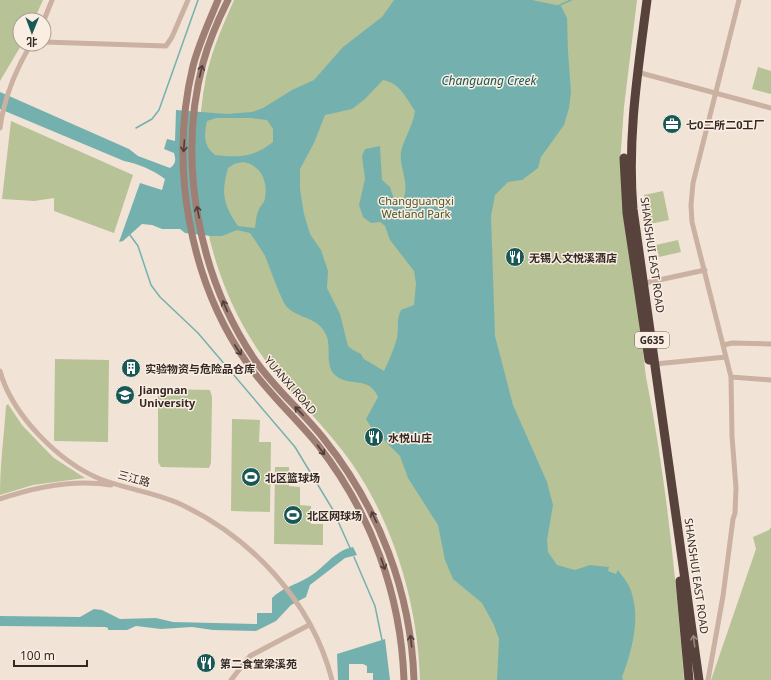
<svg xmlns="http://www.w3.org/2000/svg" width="771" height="680" viewBox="0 0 771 680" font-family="'Noto Sans','Noto Sans SC',sans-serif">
	<rect width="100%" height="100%" fill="#f2e3d7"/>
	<path fill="#b7c296" d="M 0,0 L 43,0 L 34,20 L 20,20 L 20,44 L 22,44 L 0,81 Z
		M 234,0 L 637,0 L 624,107 L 620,163 L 646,377 C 666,477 676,579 684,680 L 420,680 C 418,601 391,513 342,450 C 315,415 282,386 258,350 C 205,271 188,170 206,77 C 212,50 223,25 234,0 Z
		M 758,67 L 771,71 L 771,94 L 752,89 Z
		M 11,121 L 133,175 L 114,233 L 54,211 L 54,198 L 34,201 L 2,199 Z
		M 663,191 L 669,220 L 650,224 L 644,195 Z
		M 678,240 L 681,252 L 659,257 L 656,245 Z
		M 55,359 L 109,360 L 108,442 L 54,441 Z
		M 160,389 L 210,390 L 212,397 L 211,463 L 209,468 L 161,467 L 158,462 L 158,395 Z
		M 8,404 L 22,425 L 44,448 L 54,458 L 85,478 L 33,485 L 0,495 C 0,465 4,436 6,406 Z
		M 232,419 L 260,420 L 259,442 L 271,442 L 270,512 L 231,511 Z
		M 275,467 L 289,467 L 289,486 L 300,487 L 300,505 L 311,506 L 311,524 L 323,524 L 323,545 L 274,544 Z
		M 771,527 L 771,680 L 711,680 L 756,549 L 753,537 L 769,530 Z"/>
	<path fill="#74b1ae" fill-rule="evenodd" d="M 394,0 L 532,0 L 561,6 L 567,18 L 568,52 L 571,92 L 569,108 L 564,125 L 541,157 L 538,168 L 522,180 L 508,182 L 495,195 L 491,216 L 495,336 L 513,405 L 547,482 L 553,505 L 547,540 L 548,552 L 557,565 L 575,570 L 590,565 L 609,567 L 608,571 L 616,574 L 618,570 C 623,577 630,585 632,594 C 640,620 632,651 622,677 L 623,680 L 497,680 L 499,639 L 494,625 L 482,603 L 453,579 L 445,560 L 438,525 L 408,478 L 400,456 L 371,427 L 366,419 L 378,397 C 369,375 349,388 335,375 C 325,366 331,349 327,337 C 319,316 300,320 287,307 C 282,303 269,265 265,256 C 261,248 255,241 250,233 L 237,230 L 222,236 L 211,236 L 185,233 L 180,229 L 162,229 L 152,225 L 142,224 L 123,241 L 119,242 L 140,183 L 162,190 L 165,179 C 153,170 139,164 124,161 L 0,109 L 0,92 L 129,149 L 138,156 L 170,168 C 176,164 176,159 174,153 L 164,149 L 167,139 L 175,141 L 176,110 L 227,114 L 252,112 L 263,108 L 292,90 L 314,80 L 343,47 L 382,17 ZM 383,80 C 400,83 406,98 415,111 C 413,126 404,138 401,152 C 399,169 409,178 404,198 L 399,201 L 394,199 L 390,187 L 382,180 L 380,146 L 365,149 L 362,156 L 365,179 L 359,205 L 363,217 L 371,223 L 380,222 L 385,226 L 390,240 L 414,271 L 416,284 L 414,305 L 401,310 C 396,320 399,328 397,338 C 394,349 389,360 384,371 L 375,374 L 369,370 L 361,354 L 353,350 L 348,346 L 340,314 L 327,288 L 328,271 L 321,250 L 310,234 L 304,214 L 300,189 L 300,169 L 314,143 L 325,115 L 352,109 L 365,99 ZM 216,118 L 251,118 L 267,120 L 273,129 L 273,142 C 254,157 239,158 215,155 C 203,145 204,136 207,121 ZM 243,162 C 261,165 268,181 265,198 C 265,202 261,205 259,209 C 256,215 256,222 255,228 L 238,226 C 223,204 221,193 228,168 L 234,164 Z
		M 353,547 L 357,555 L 345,558 L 310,585 L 306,597 L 291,605 L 276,621 L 256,631 L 213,630 L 192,627 L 161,629 L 136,626 L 127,630 L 108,630 L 108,628 L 105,627 L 0,626 L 0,616 L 80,617 L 94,609 L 102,610 L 120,619 L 156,618 L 173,622 L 257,624 L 257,613 L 272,613 L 272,598 C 282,588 295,585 307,578 C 324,569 333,551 353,547 Z
		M 385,639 L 390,680 L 373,680 L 373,673 L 367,673 L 367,666 L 363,664 L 349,664 L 349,680 L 338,680 L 337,654 Z"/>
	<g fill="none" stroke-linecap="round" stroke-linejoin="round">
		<path stroke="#74b1ae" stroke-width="1.5" d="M 558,6 L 571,0
			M 136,128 L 152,119 L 159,110 L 198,0
			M 130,235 L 138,246 L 151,285 L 160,297 L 198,333 L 295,447 L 333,510 L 350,548
			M 354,557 L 375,606 L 382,640"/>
		<path stroke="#74b1ae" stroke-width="9" d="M 357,360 L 389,379"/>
		<path stroke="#cbb1a2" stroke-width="5" d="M 44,20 L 52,0
			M 44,42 L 166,46 L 172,37 L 188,0
			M 637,72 L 771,108
			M 0,128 C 4,97 15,71 31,44
			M 645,283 L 705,270
			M 724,345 L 732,343 L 771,344
			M 655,364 L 726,357
			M 0,371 C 12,415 59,462 100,479 C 126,489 153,492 178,503 C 250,536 312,601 332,680
			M 731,377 L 771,380
			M 0,499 C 35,487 74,479 111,485
			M 231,680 L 250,656 L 309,625
			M 708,680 L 723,596 L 733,519 L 735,513 L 736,488 L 732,436 L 731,377 L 692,222 L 691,205 L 693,183 L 739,0"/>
		<path stroke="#9f7f74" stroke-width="7" d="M 218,0 C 209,22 199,43 193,66 C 169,165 189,280 247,363 C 268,393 295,417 318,445 C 371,513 401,594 404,680
			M 228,0 C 218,20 209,41 203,63 C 177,161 198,276 255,360 C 275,389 302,411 324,439 C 379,508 411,592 414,680"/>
		<path stroke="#57423c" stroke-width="9" d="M 647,0 C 638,70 627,138 633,209 L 699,680
			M 624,158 L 627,213 L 649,360
			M 680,581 L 689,680"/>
	</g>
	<defs><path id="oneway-shaft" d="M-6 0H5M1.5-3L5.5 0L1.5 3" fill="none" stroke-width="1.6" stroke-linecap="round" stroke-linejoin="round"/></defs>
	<g stroke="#503e39">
		<use href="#oneway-shaft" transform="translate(201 71) rotate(-77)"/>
		<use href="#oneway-shaft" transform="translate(184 146) rotate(94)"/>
		<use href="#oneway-shaft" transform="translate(198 212) rotate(-101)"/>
		<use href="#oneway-shaft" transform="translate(225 306) rotate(-114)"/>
		<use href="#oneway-shaft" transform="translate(238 350) rotate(57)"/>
		<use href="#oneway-shaft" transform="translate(299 411) rotate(-134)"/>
		<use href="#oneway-shaft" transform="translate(321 450) rotate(54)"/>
		<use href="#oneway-shaft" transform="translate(374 517) rotate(-115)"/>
		<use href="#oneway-shaft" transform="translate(383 564) rotate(71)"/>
		<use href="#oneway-shaft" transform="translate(411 641) rotate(-97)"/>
	</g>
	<use stroke="#98877f" href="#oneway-shaft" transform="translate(694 641) rotate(-97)"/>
	<defs>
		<g id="office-disc" transform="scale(1)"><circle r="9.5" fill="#185957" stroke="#faeee3"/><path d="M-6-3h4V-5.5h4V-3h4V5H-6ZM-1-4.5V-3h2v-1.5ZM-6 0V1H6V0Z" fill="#fff"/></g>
		<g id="restaurant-disc" transform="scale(1)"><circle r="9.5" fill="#185957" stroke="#faeee3"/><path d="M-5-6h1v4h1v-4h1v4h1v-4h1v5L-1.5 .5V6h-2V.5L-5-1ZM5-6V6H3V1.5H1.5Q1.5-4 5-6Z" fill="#fff"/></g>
		<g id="building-disc" transform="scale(1)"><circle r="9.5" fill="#185957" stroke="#faeee3"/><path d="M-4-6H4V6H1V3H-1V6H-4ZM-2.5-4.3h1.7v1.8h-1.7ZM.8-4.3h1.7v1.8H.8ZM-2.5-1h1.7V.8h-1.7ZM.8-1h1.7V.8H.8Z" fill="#fff"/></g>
		<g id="university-disc" transform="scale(1)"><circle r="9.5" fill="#185957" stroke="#faeee3"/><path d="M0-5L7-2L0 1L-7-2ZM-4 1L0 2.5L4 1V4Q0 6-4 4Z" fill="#fff"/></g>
		<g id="stadium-disc" transform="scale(1)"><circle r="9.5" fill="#185957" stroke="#faeee3"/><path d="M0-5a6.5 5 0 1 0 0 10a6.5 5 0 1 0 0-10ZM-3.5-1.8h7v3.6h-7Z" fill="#fff"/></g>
	</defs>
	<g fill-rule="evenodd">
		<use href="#office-disc" x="672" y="124"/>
		<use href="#restaurant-disc" x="515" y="257"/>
		<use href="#building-disc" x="131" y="368"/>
		<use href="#university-disc" x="125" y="395"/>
		<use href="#restaurant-disc" x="374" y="437"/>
		<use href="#stadium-disc" x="251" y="477"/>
		<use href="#stadium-disc" x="293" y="515"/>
		<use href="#restaurant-disc" x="206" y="663"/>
	</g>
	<g text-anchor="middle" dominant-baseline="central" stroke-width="3" stroke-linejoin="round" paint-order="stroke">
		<rect fill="#faeee3" stroke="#70645e" stroke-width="1" x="635" y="332" width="34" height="16" rx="3"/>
		<g font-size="10" font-weight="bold" fill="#352925">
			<text x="652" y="340">G635</text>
		</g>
		<g font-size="11" font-weight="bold" fill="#352925" stroke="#faeee3" text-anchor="start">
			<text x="686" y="124">七0二所二0工厂</text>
			<text x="529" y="257">无锡人文悦溪酒店</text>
			<text x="145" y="368">实验物资与危险品仓库</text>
			<text x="139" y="389">Jiangnan<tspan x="139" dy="13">University</tspan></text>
			<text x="388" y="437">水悦山庄</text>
			<text x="265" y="477">北区篮球场</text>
			<text x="307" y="515">北区网球场</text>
			<text x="220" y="663">第二食堂梁溪苑</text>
		</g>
		<g font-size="11" fill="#485527" stroke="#faeee3">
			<text x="416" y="200">Changguangxi<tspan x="416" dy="13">Wetland Park</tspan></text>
		</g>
		<g font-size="11" fill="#352925" stroke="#faeee3">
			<text transform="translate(653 255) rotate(82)">SHANSHUI EAST ROAD</text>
			<text transform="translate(291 385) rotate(49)">YUANXI ROAD</text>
			<text transform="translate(134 478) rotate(15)">三江路</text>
			<text transform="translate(697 576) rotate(82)">SHANSHUI EAST ROAD</text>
		</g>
		<g font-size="12" font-style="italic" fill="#185957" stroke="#faeee3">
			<text x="489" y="80">Changuang Creek</text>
		</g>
	</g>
	<g transform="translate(32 32) rotate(181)"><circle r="19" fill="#faeee3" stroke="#ab9f97"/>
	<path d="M0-3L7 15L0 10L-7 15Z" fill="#185957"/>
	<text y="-6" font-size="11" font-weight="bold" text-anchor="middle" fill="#352925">北</text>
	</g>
	<path d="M14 660v6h73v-6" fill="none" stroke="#352925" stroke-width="2"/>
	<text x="20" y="660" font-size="12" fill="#352925" stroke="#faeee3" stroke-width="3" paint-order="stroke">100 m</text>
</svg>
